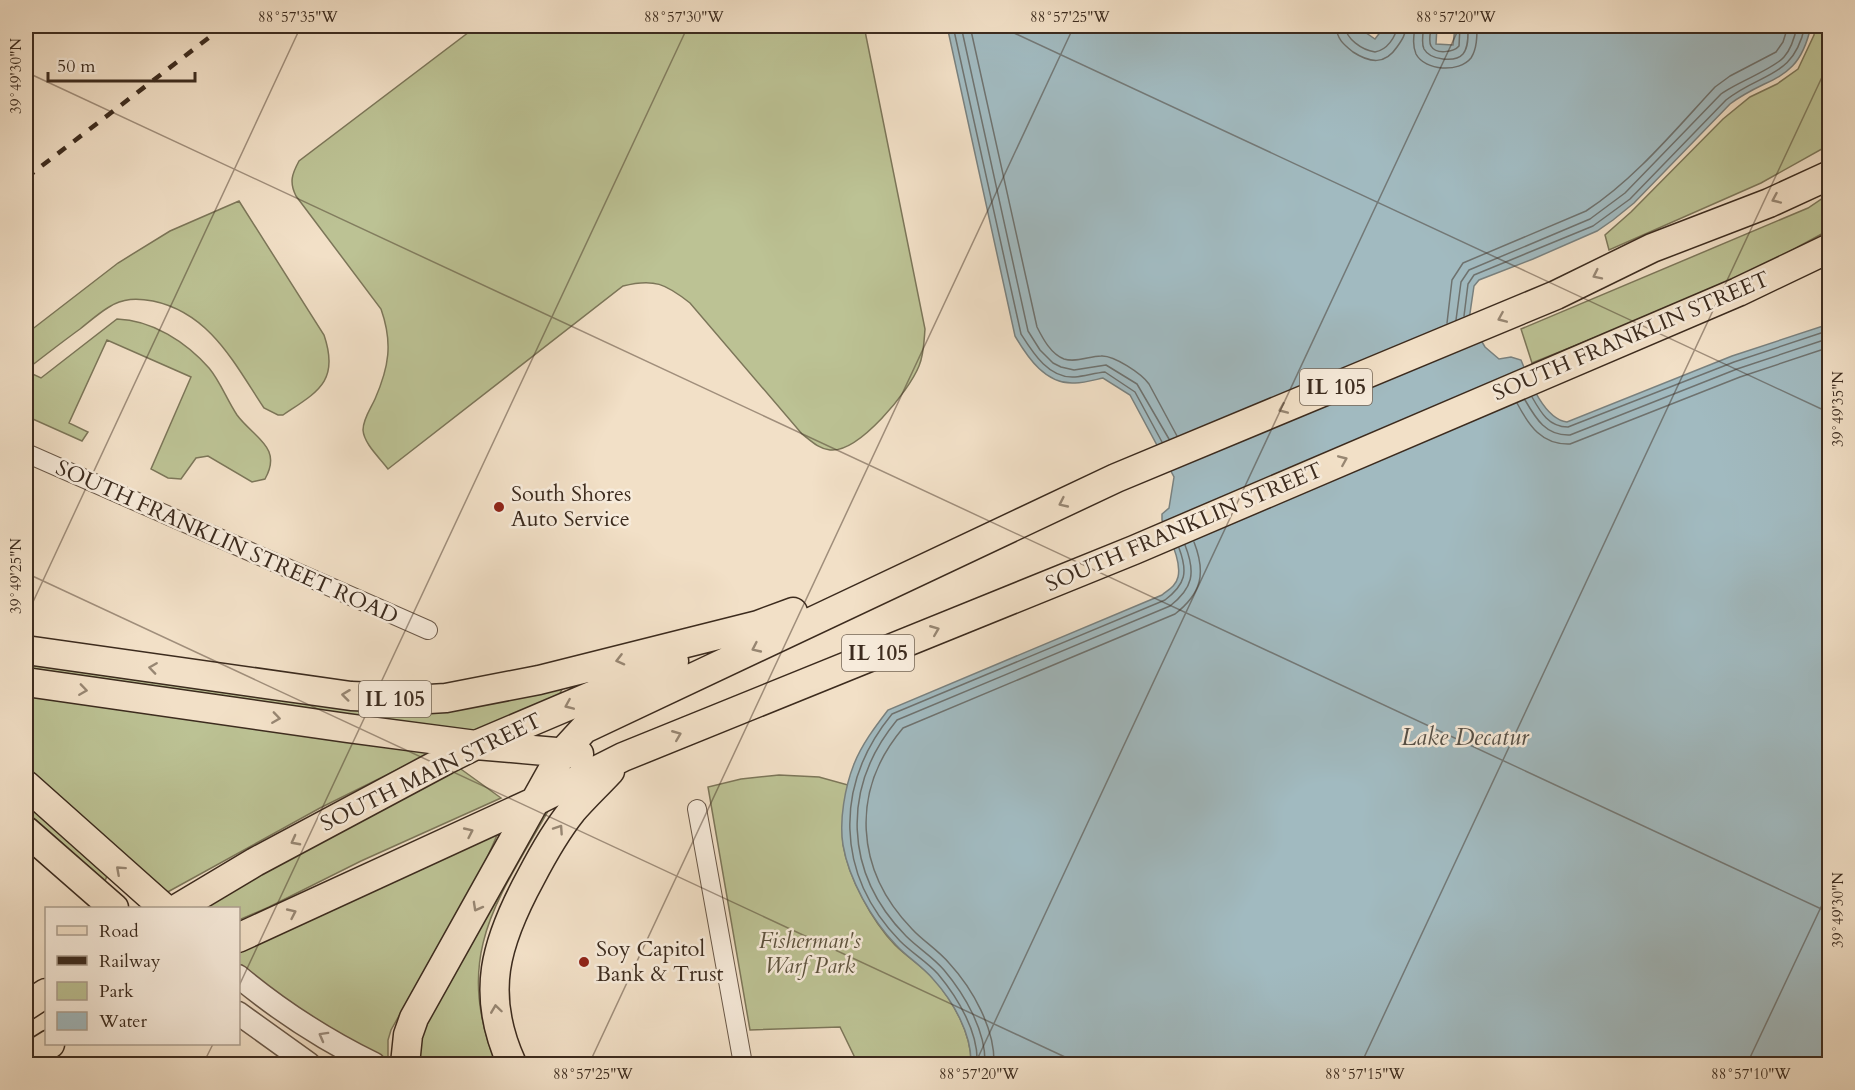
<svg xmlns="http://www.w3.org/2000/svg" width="1855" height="1090" viewBox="0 0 1855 1090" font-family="Cardo,serif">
	<rect width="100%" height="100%" fill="#f2e0c7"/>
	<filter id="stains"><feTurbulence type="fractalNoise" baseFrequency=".00333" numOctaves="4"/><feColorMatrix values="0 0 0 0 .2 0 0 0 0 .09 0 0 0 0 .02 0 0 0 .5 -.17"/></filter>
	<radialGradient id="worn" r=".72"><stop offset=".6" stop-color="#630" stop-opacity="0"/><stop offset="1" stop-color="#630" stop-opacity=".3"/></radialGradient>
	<path fill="#bcc294" stroke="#7c7659" stroke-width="1.5" d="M 477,26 L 864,26 L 925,329 C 924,341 924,354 919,366 C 909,391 859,453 830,450 C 819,449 811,441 802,434 L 690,303 C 666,284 654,278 623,286 L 388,469 C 380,458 364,444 363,430 C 363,419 371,408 375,399 C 389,367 393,343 381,309 L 296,196 C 289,182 292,174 299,161 Z
		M 1815,26 L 1829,26 L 1829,145 L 1761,183 L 1609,250 L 1605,235 L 1631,212 L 1723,119 L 1750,97 L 1777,84 L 1798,69 L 1814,35 Z
		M 1829,194 L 1829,230 L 1785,254 L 1708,292 L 1532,363 L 1521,329 L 1808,208 Z
		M 239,201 L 324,335 C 340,382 317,392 283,415 L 278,415 L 264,408 C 234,363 210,313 153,301 C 137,298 123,298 109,307 C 99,313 90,321 80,329 C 62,342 44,356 26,370 L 26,334 L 118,263 L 170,231 Z
		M 117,319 C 152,320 186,342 209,368 C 220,381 227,400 237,415 C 254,438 283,447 265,479 L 252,482 L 208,456 L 196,458 L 181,479 L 168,478 L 151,469 L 191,377 L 107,340 L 69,423 L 88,432 L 82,441 L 26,416 L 26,371 L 41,378 Z
		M 26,658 L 261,689 L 566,682 L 559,695 L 476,731 L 26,671 Z
		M 26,687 L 437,750 L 320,808 L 164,894 L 26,777 Z
		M 458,767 L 501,798 L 361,861 L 269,907 L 239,920 L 238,908 L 203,908 L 205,905 Z
		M 779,775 L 819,777 L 848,785 C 845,804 841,824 843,844 C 848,877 872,921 895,945 C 907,957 922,966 933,978 C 953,1001 972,1034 971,1064 L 858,1064 L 840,1027 L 750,1030 L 708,787 L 741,779 Z
		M 26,798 L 109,871 L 105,881 L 26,811 Z
		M 547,806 L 551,806 C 498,900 452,953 496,1064 L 419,1064 L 420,1036 Z
		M 498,833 L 483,867 L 391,1030 L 388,1040 L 388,1062 L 360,1049 L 266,987 L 239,964 L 239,948 Z"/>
	<path fill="#a1bac0" stroke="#79817f" stroke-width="1.5" d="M 947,26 L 1356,26 L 1375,39 L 1385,26 L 1437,26 L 1436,44 L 1453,45 L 1455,27 L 1452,26 L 1811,26 C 1798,84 1770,74 1730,104 L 1634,203 L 1613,220 L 1597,231 L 1533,259 L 1479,280 L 1474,286 L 1469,320 L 1485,347 L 1499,359 L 1511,357 L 1521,360 C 1529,380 1544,419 1567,422 L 1732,356 L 1829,324 L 1829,1064 L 971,1064 C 972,1034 953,1001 933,979 C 922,966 907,957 896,945 C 872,920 849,880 843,845 C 839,820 845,787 854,764 C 862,744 875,727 888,710 L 1162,595 C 1168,590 1176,586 1178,577 C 1182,560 1168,536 1162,520 L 1162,514 L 1169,508 L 1174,477 L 1130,395 L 1103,378 C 1094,380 1084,383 1075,383 C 1046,385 1028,358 1015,336 Z"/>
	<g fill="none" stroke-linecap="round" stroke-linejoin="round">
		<path stroke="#6e726f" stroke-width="1.5" d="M 953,26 L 1021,334 C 1033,353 1049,379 1075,377 C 1085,376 1095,373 1105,372 L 1135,392 L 1162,442
			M 961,26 L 1028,331 L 1040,350 L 1053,363 L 1061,367 L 1074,370 L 1106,365 L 1137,384 L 1169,439
			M 970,26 L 1037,327 C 1043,339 1051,354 1064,359 C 1077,363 1089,356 1101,356 C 1114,355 1142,374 1149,384 L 1177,436
			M 1336,26 C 1337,39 1343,44 1353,52 C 1370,63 1385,65 1397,47 C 1402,40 1406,34 1406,26
			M 1345,26 C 1346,39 1362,50 1375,52 C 1387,50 1396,37 1397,26
			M 1415,26 C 1414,35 1412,45 1416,54 C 1425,71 1459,73 1471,58 C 1477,49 1477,36 1477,26
			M 1424,26 C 1423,33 1421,43 1424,49 C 1430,60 1455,63 1463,54 C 1469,47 1468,34 1468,26
			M 1431,26 C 1431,31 1428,41 1431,46 C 1436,55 1454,52 1459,46 L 1460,26
			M 1464,316 L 1468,284 L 1474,275 L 1593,226 L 1630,199 L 1726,100 C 1763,71 1793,79 1805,26
			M 1456,320 L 1461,282 L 1469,270 L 1590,219 L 1625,193 L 1721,94 C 1737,82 1774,69 1784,57 C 1791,49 1795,36 1797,26
			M 1447,323 L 1452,280 L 1463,263 L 1586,211 C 1634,180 1676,129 1715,87 L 1730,76 L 1776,52 L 1783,42 L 1788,26
			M 1532,397 C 1541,413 1549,427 1568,427 L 1734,362 L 1830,330
			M 1525,400 C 1536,419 1546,436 1570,435 L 1737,369 L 1830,338
			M 1517,403 C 1529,426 1542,445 1570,444 L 1740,377 L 1830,347
			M 977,1064 C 979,1033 958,998 938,974 C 927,962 912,953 900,941 C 835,874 834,785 892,714 L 1165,600 C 1186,584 1188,572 1179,548
			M 985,1064 C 986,1031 965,995 944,970 C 933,957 918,948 906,936 C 844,873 841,788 897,720 L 1170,606 C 1193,588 1196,573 1185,545
			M 994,1064 C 995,1029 973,989 949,963 C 938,950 923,941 912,929 C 855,870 850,791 903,728 L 1175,614 C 1202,593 1206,573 1194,542"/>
		<g stroke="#6a5848" stroke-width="20">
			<path id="minor" d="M 26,453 L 428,630
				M 697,809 L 743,1064"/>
		</g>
		<g stroke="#6a5848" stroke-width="25">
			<path id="tertiary" d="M 238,976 C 280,1011 325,1040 374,1064
				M 238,1013 L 309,1064"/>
		</g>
		<g stroke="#3c2b1e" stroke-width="31">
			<path id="primary" d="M 26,650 L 351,696 L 429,699 L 446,698 L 539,680 L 758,625 L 793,612
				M 26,682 L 347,728 L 476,745 L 579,754
				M 26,785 L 164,908
				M 26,831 L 114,908
				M 178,908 L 255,862 L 446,760 L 476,745 L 674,661
				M 238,938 L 536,801 L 623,757 L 1134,550 L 1738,292 L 1830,248
				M 26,1006 L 46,993
				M 26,1059 L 50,1044
				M 405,1064 L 408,1035 L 414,1018 L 562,753 L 584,729 L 1116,478 L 1556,295 L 1652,248 L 1769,203 L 1830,175
				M 512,1064 C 480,994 495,943 531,877 C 543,854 556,831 572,811 C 584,797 598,784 610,771"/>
		</g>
		<use href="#minor" stroke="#f7ebdb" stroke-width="18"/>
		<use href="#tertiary" stroke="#f7ebdb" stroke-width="22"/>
		<use href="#primary" stroke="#f2e0c7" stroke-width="28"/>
		<path stroke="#3c2b1e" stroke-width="4.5" stroke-dasharray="10 10" stroke-linecap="butt" d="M 26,178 L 224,26"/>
	</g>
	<defs><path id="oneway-chevron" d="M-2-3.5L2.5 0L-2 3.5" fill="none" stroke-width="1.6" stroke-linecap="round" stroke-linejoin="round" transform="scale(1.5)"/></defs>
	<g stroke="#978672">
		<use href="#oneway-chevron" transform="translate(1776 199) rotate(156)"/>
		<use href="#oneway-chevron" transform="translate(1597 275) rotate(154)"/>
		<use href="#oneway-chevron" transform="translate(1502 318) rotate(157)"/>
		<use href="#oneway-chevron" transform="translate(1283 409) rotate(157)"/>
		<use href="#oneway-chevron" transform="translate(1343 460) rotate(-23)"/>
		<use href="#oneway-chevron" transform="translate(1063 503) rotate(155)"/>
		<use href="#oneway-chevron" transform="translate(935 630) rotate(-22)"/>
		<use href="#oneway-chevron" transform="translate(756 648) rotate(155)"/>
		<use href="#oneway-chevron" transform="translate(620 660) rotate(166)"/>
		<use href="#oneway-chevron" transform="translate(153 668) rotate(-172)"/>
		<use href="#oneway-chevron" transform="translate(83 690) rotate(8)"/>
		<use href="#oneway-chevron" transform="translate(346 695) rotate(-173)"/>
		<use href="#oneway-chevron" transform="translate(569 705) rotate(157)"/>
		<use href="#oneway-chevron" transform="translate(276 718) rotate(8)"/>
		<use href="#oneway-chevron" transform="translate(677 735) rotate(-22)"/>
		<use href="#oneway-chevron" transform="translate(559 829) rotate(-56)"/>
		<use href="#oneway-chevron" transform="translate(469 832) rotate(-25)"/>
		<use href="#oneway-chevron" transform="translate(295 841) rotate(152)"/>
		<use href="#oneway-chevron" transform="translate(120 870) rotate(-138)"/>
		<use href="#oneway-chevron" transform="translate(477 907) rotate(119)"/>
		<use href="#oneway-chevron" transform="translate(292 913) rotate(-25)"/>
		<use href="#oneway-chevron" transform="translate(496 1009) rotate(-98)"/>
	</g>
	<use stroke="#9a8b7c" href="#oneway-chevron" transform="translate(323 1036) rotate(-151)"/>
	<path fill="none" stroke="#3c2b1e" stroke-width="1.5" stroke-opacity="0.45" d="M 999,26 L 1830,413M 26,72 L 1830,913M 26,573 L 1080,1064M 26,617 L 301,26M 238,988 L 688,26M 203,1064 L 213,1044M 589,1064 L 1074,26M 975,1064 L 1460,26M 1361,1064 L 1830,60M 1747,1064 L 1830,888"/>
	<g fill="#8f2418" stroke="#f7ebdb" stroke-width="2">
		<circle cx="499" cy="507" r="6"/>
		<circle cx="584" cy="962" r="6"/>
	</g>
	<g text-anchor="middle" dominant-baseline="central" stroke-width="5" stroke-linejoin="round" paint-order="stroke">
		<g fill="#f7ebdb" stroke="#746557" stroke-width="1.5">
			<rect x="1300" y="369" width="72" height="36" rx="4.5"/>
			<rect x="842" y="635" width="72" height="36" rx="4.5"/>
			<rect x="359" y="681" width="72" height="36" rx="4.5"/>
		</g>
		<g font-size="21" font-weight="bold" fill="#3c2b1e">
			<text x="1336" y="387">IL 105</text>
			<text x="878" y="653">IL 105</text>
			<text x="395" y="699">IL 105</text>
		</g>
		<g font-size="22" fill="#3c2b1e" stroke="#f7ebdb">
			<text transform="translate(1631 336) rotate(-23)">SOUTH FRANKLIN STREET</text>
			<text transform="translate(1184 527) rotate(-23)">SOUTH FRANKLIN STREET</text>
			<text transform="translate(227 542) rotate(24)">SOUTH FRANKLIN STREET ROAD</text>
			<text transform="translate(431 772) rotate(-26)">SOUTH MAIN STREET</text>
		</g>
		<g font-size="22" fill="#3c2b1e" stroke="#f7ebdb" text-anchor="start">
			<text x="511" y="494">South Shores<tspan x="511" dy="25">Auto Service</tspan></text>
			<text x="596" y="949">Soy Capitol<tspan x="596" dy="25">Bank &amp; Trust</tspan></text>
		</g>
		<g font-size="22" font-style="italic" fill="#5c513c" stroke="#f7ebdb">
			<text x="810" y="941">Fisherman's<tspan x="810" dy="25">Warf Park</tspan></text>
		</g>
		<g font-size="24" font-style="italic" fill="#554f46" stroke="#f7ebdb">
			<text x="1465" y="737">Lake Decatur</text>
		</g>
	</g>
	<rect width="1855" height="1090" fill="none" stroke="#f2e0c7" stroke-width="66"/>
	<rect x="45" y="907" width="195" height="138" fill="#f7ebdb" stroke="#ac9e8f" stroke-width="1.5"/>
	<rect x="57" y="926" width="30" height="9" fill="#f2e0c7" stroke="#ac9e8f" stroke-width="1.5"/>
	<text x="99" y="937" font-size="18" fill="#3c2b1e">Road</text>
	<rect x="57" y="956" width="30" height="9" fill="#3c2b1e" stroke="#ac9e8f" stroke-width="1.5"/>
	<text x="99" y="967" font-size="18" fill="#3c2b1e">Railway</text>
	<rect x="57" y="982" width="30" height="18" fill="#bcc294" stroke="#ac9e8f" stroke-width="1.5"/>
	<text x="99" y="997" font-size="18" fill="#3c2b1e">Park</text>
	<rect x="57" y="1012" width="30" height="18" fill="#a1bac0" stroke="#ac9e8f" stroke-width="1.5"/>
	<text x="99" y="1027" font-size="18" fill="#3c2b1e">Water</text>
	<path d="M48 72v9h147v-9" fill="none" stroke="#3c2b1e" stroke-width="3"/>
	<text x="57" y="72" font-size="18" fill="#3c2b1e" stroke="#f7ebdb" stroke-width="4.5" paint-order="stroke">50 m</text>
	<rect x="33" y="33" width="1789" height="1024" fill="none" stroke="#3c2b1e" stroke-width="2"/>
	<g font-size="15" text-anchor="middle" fill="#3c2b1e">
		<text x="298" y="22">88°57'35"W</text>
		<text x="684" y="22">88°57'30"W</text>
		<text x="1070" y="22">88°57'25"W</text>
		<text x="1456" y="22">88°57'20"W</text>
		<text transform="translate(16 76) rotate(-90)" y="5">39°49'30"N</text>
		<text transform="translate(1838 409) rotate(-90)" y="5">39°49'35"N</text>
		<text transform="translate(16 576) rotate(-90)" y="5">39°49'25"N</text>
		<text transform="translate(1838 910) rotate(-90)" y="5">39°49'30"N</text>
		<text x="593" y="1079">88°57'25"W</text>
		<text x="979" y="1079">88°57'20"W</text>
		<text x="1365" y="1079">88°57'15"W</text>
		<text x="1751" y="1079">88°57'10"W</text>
	</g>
	<rect width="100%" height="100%" filter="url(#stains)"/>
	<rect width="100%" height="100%" fill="url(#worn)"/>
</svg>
